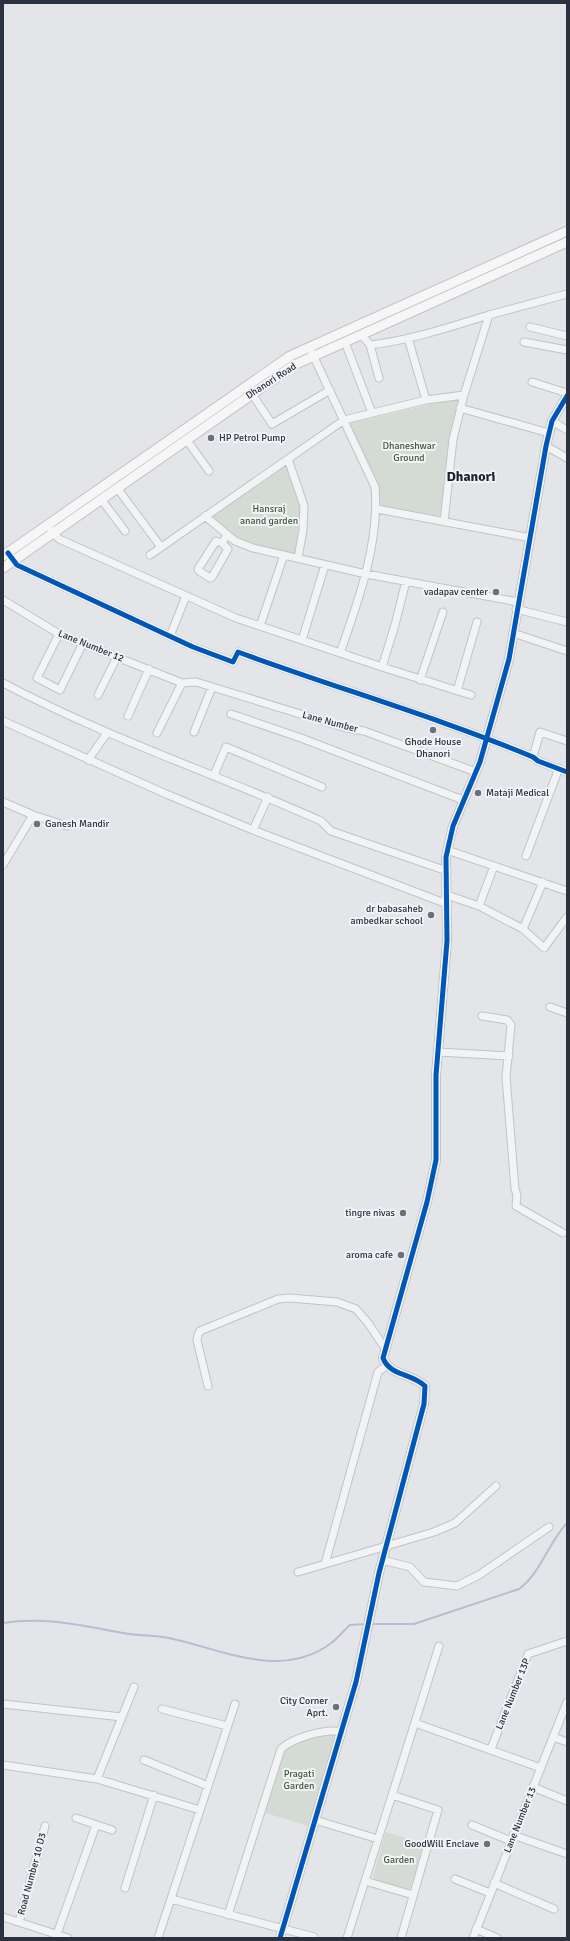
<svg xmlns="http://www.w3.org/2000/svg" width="570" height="1941" viewBox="0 0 570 1941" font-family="Signika,sans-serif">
	<rect width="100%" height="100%" fill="#e3e5e8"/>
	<path fill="#d3dbd4" d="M 458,398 L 442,518 L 381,507 L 371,470 L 349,425 L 351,423 Z
		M 285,464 L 301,504 L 296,554 L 236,539 L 210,516 Z
		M 328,1731 L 340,1732 L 311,1827 L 263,1812 L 282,1750 L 288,1744 Z
		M 386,1832 L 424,1844 L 411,1888 L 407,1890 L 375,1880 L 373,1875 Z"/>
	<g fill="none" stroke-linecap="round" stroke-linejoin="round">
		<path stroke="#b5bfd0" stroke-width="2" d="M 3,1623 C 44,1616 84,1626 123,1633 C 138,1636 154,1635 169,1638 C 221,1649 280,1680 330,1644 C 337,1639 343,1631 350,1625 L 366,1624
			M 370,1624 L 414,1624 L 519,1589 C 541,1573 548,1543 567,1523"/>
		<g stroke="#c2c3c6" stroke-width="9">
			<path id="minor" d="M 530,327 L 567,336
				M 362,335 L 370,345 C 411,340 450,327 489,315
				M 408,338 L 426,400
				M 345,342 L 372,413
				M 524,342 L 567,350
				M 370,345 L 379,378
				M 312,353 L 375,487 C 380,542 358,602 340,653
				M 532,382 L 567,393
				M 252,394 L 272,424 L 330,390
				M 460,408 L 549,433
				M 552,421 L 567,430
				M 186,439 L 209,471
				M 546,446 L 567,458
				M 288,459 L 304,506 L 303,530 L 298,558
				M 117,488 L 161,547
				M 101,499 L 125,531
				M 377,509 L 531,538
				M 205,516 L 235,541 L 253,548 L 366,574 L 518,602
				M 444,522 L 453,439 L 464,395 L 489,315 L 567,294
				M 51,530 L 59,539 L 236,618 L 382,667 L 471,695
				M 222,543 L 228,549 L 212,577 L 210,578 L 199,571 L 198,569 L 216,541 L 222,543 L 227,535
				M 150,555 L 344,420 L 426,400 L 464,395
				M 11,558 L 17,565 L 193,647 L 233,662 L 238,652 C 336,688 437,717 533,757 L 538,761 L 567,772
				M 3,600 L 59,634 L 182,683 L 196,682 L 346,728 L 364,731 L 476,772
				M 516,609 L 567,622
				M 260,626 L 284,555
				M 513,633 L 567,651
				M 59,634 L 37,678 L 60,690 L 83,643
				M 170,636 L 186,596
				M 302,640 L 325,565
				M 382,667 L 395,625 L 406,581
				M 420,680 L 443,612
				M 3,683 C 105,737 216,774 321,821 L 331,831 L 447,871
				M 457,691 L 477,622
				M 98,695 L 117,657
				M 231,714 L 301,738 L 463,800
				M 128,716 L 149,669
				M 3,721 L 166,794 L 253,830 L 447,904
				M 194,732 L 212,687
				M 157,733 L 182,683
				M 533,757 L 540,732 L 567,741
				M 88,760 L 107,733
				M 214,775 L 226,747 L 322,787
				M 3,802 L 33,815 L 67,826
				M 253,830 L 268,797
				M 447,850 L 567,891
				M 526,856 L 559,768
				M 3,865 L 33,815
				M 447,895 L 479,906 L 523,929 L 544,948 L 567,917
				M 479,906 L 494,866
				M 523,929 L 543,882
				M 550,1007 L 567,1013
				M 482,1016 L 507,1020 L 511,1025 L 506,1077 L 515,1189 L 517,1195 L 516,1206 L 563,1233
				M 438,1052 L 509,1056
				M 208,1386 L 197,1340 L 198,1335 L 200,1331 L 278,1299 L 290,1298 L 337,1302 L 356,1309 L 368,1323 L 385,1348
				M 382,1560 L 410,1567 L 424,1582 L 457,1586 L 479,1575 L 549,1527
				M 325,1564 L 378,1372 L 386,1366
				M 298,1572 L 434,1532 L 455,1523 L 496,1486
				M 3,1704 L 122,1717
				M 162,1709 L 227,1726
				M 415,1723 L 541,1768
				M 553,1737 L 567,1742
				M 491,1749 L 528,1654 L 567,1641
				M 144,1760 L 208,1786
				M 3,1765 L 97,1779 L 200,1810
				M 97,1779 L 134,1687
				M 533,1787 L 567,1801
				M 392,1795 L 438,1810 L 401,1938
				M 76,1818 L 112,1830
				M 315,1820 L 378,1839
				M 472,1825 L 511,1841
				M 513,1835 L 567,1854
				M 455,1879 L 490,1893
				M 365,1881 L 413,1895
				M 494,1883 L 554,1909
				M 125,1888 L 154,1795
				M 171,1899 L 314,1937
				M 228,1915 L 281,1749 C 292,1738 326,1728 342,1732
				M 3,1917 L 68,1938
				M 19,1922 L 45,1826
				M 476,1929 L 497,1938
				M 57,1934 L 96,1825
				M 158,1938 L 235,1704
				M 347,1938 L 439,1646
				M 473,1938 L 567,1702"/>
		</g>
		<g stroke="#c2c3c6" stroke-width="10">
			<path id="tertiary" d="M 280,1938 L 356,1682 L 379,1573 L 424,1404 L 425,1386 C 411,1373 390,1376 383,1358 L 427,1202 L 436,1160 L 436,1075 L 447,941 L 446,857 L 453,826 L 480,762 L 509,659 L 546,446 L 552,421 L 567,396"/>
		</g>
		<g stroke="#c2c3c6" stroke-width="11">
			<path id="secondary" d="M 3,556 L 290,356 L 567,231
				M 3,568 L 294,365 L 567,242"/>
		</g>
		<use href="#minor" stroke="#f2f3f5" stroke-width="7"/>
		<use href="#tertiary" stroke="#f2f3f5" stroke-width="8"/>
		<use href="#secondary" stroke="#f6f6f7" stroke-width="9"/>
		<g stroke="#f1f3f6" stroke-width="8">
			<path id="cycleway" d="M 8,553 L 17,565 L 193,647 L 233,662 L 238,652 C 336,688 437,717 533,757 L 538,761 L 567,772
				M 280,1938 L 356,1682 L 379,1573 L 424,1404 L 425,1386 C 411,1373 390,1376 383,1358 L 427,1202 L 436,1160 L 436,1075 L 447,941 L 446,857 L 453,826 L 480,762 L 509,659 L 546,446 L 552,421 L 567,396"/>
		</g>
		<use href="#cycleway" stroke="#0057b8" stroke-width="5"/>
	</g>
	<g fill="#6c707a" stroke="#f1f3f6" stroke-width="1.5">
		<circle cx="211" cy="438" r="4"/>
		<circle cx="496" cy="592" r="4"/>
		<circle cx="433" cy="730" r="4"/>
		<circle cx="478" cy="793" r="4"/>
		<circle cx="37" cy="824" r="4"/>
		<circle cx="431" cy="915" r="4"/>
		<circle cx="403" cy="1213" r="4"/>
		<circle cx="401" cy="1255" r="4"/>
		<circle cx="336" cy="1707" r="4"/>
		<circle cx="487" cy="1844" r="4"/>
	</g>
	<g text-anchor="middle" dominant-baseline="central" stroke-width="4" stroke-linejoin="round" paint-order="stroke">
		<g font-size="10" fill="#2c313f" stroke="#f1f3f6">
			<text transform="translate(271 381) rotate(-33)">Dhanori Road</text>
			<text transform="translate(91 646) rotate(22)">Lane Number 12</text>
			<text transform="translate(330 722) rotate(15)">Lane Number</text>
			<text transform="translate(513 1694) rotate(-68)">Lane Number 13P</text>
			<text transform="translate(520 1820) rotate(-68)">Lane Number 13</text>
			<text transform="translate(32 1874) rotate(-75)">Road Number 10 D3</text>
		</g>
		<g font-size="10" fill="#2c313f" stroke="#f1f3f6" text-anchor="end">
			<text x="219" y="438" text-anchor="start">HP Petrol Pump</text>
			<text x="488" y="592">vadapav center</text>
			<text x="433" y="742" text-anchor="middle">Ghode House<tspan x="433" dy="12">Dhanori</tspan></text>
			<text x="486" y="793" text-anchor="start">Mataji Medical</text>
			<text x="45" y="824" text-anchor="start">Ganesh Mandir</text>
			<text x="423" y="909">dr babasaheb<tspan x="423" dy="12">ambedkar school</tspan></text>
			<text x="395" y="1213">tingre nivas</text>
			<text x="393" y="1255">aroma cafe</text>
			<text x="328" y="1701">City Corner<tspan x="328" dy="12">Aprt.</tspan></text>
			<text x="479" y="1844">GoodWill Enclave</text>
		</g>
		<g font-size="10" fill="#3d593b" stroke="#f1f3f6">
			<text x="409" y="446">Dhaneshwar<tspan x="409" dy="12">Ground</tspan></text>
			<text x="269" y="509">Hansraj<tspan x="269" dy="12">anand garden</tspan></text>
			<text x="299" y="1774">Pragati<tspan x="299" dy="12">Garden</tspan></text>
			<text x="399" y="1860">Garden</text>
		</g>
		<g font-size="14" font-weight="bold" fill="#1e2230" stroke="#f1f3f6">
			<text x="471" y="476">Dhanori</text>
		</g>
	</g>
	<rect width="570" height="1941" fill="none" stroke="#2c313f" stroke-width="8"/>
</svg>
